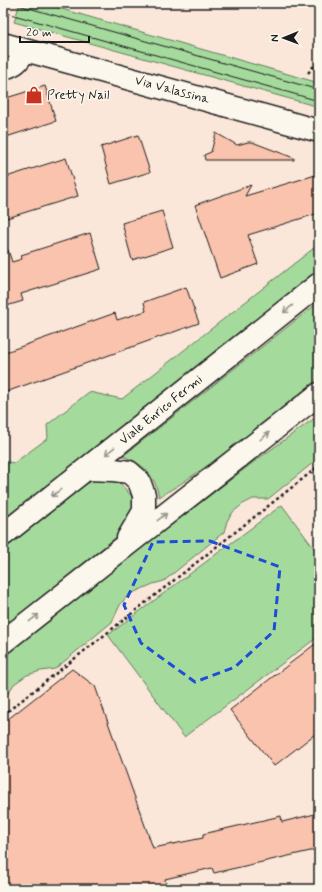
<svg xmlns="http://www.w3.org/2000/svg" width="322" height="892" viewBox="0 0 322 892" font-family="Mynerve,sans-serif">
	<rect width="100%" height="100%" fill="#fbe7d9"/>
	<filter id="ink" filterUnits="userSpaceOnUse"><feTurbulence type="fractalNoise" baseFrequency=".025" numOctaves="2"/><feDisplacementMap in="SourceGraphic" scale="8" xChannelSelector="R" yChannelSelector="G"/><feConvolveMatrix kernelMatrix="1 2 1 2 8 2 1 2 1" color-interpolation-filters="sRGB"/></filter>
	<g filter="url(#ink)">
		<path fill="#a5da9d" stroke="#607b5c" d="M 20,3 L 41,3 L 319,83 L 319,107 L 14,22 Z
			M 319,244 L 319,270 L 3,520 L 3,461 L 14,463 L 48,438 L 47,425 L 89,392 L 122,399 Z
			M 319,302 L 319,378 C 267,419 216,464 159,497 C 154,474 145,465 123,456 Z
			M 319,415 L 319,458 L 268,499 L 253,499 L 243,504 L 233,512 L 227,521 L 224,532 L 164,581 L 153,584 L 128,595 L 120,605 L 112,622 L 55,669 L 41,671 L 27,675 L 14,684 L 5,698 L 3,703 L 3,658 L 158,535 L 255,461 Z
			M 93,480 L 111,480 L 120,483 L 134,499 L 135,511 L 124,531 L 3,627 L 3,550 L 85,485 Z
			M 282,505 L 319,555 L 319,636 L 184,737 L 108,635 Z"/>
		<path fill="#fac3ad" stroke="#1c1c1c" d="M 45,86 L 56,121 L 3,138 L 3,99 Z
			M 216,133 L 237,145 L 248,142 L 252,142 L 294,158 L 294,160 L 205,160 L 204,155 L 211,152 Z
			M 138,135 L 150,172 L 111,184 L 101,147 Z
			M 66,158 L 78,196 L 7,218 L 3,206 L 3,178 Z
			M 319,174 L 319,213 L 248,235 L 258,264 L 220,278 L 195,205 L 251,185 L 245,196 Z
			M 162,211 L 173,247 L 132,260 L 122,223 Z
			M 90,233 L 101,269 L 21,294 L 23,301 L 3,307 L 3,251 L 8,250 L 12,262 L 22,259 L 21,255 Z
			M 186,287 L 199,323 L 3,393 L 3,353 L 115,313 L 117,320 L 146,311 L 144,302 Z
			M 319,641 L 319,731 L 274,766 L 230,710 Z
			M 72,669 L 95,686 L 153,848 L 203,838 L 203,834 L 281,816 L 282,822 L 319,813 L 319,849 L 214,873 L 212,868 L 165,879 L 167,889 L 3,889 L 3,723 Z"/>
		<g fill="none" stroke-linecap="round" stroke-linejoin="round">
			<g stroke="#1c1c1c" stroke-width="22">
				<path id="minor" d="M 3,70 C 16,66 20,63 26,50"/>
			</g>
			<g stroke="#1c1c1c" stroke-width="25">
				<path id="secondary" d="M 3,44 L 319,131"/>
			</g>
			<g stroke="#1c1c1c" stroke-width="25">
				<path id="primary" d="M 87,469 L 114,470 L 129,472 L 139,481 L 144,495 L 144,511 L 128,538
					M 3,535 L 319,284
					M 3,642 L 319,394"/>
			</g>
			<path stroke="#1c1c1c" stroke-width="2.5" stroke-dasharray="3 3" stroke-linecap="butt" d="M 308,73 L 319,60
				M 3,715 L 319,466"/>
			<use href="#minor" stroke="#fbf7ec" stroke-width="19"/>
			<use href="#secondary" stroke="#fbf7ec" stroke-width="22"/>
			<use href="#primary" stroke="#fbf7ec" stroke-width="22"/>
			<path stroke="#1c1c1c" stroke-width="1" d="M 11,3 L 319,90
				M 3,12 L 319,101"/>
		</g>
		<defs><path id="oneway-shaft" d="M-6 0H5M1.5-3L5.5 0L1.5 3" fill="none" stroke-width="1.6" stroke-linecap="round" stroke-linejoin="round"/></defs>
		<g stroke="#97948e">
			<use href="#oneway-shaft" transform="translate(288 309) rotate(141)"/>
			<use href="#oneway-shaft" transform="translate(265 436) rotate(-38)"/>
			<use href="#oneway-shaft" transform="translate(110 451) rotate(141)"/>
			<use href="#oneway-shaft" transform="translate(56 493) rotate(142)"/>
			<use href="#oneway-shaft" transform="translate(162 517) rotate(-38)"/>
			<use href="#oneway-shaft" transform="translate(34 618) rotate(-38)"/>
		</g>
	</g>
	<path fill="none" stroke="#1d4ed8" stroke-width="3" stroke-dasharray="8 5" stroke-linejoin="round" d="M 210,541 L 280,567 L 274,631 L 235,667 L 195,682 L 141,643 L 124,605 L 153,542 Z"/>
	<defs>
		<g id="shop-bare" transform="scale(1.38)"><path d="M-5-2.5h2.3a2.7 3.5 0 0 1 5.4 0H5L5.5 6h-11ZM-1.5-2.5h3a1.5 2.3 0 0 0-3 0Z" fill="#c8321e" stroke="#fbf7ec" stroke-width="2.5" paint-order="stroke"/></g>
	</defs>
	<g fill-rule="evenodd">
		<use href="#shop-bare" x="34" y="95"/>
	</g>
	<g text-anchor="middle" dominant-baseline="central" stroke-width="3" stroke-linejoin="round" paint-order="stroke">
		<g font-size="13" fill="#1c1c1c" stroke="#fbf7ec">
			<text transform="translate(172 90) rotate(15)">Via Valassina</text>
			<text transform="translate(161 410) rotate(-39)">Viale Enrico Fermi</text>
		</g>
		<g font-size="13" fill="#1c1c1c" stroke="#fbf7ec" text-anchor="start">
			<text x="47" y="95">Pretty Nail</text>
		</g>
	</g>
	<rect width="322" height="892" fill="none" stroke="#fbf7ec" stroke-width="16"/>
	<rect x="8" y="8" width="306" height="876" fill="none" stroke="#1c1c1c" stroke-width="1.5" filter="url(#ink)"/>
	<g transform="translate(284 38) rotate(269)" stroke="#fbf7ec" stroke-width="3" paint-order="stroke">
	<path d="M0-3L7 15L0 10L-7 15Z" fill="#1c1c1c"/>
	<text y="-6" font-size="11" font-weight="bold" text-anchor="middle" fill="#1c1c1c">N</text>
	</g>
	<path d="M20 36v6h69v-6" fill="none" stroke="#1c1c1c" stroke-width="2"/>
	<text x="26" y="36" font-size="12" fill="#1c1c1c" stroke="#fbf7ec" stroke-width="3" paint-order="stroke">20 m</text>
</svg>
